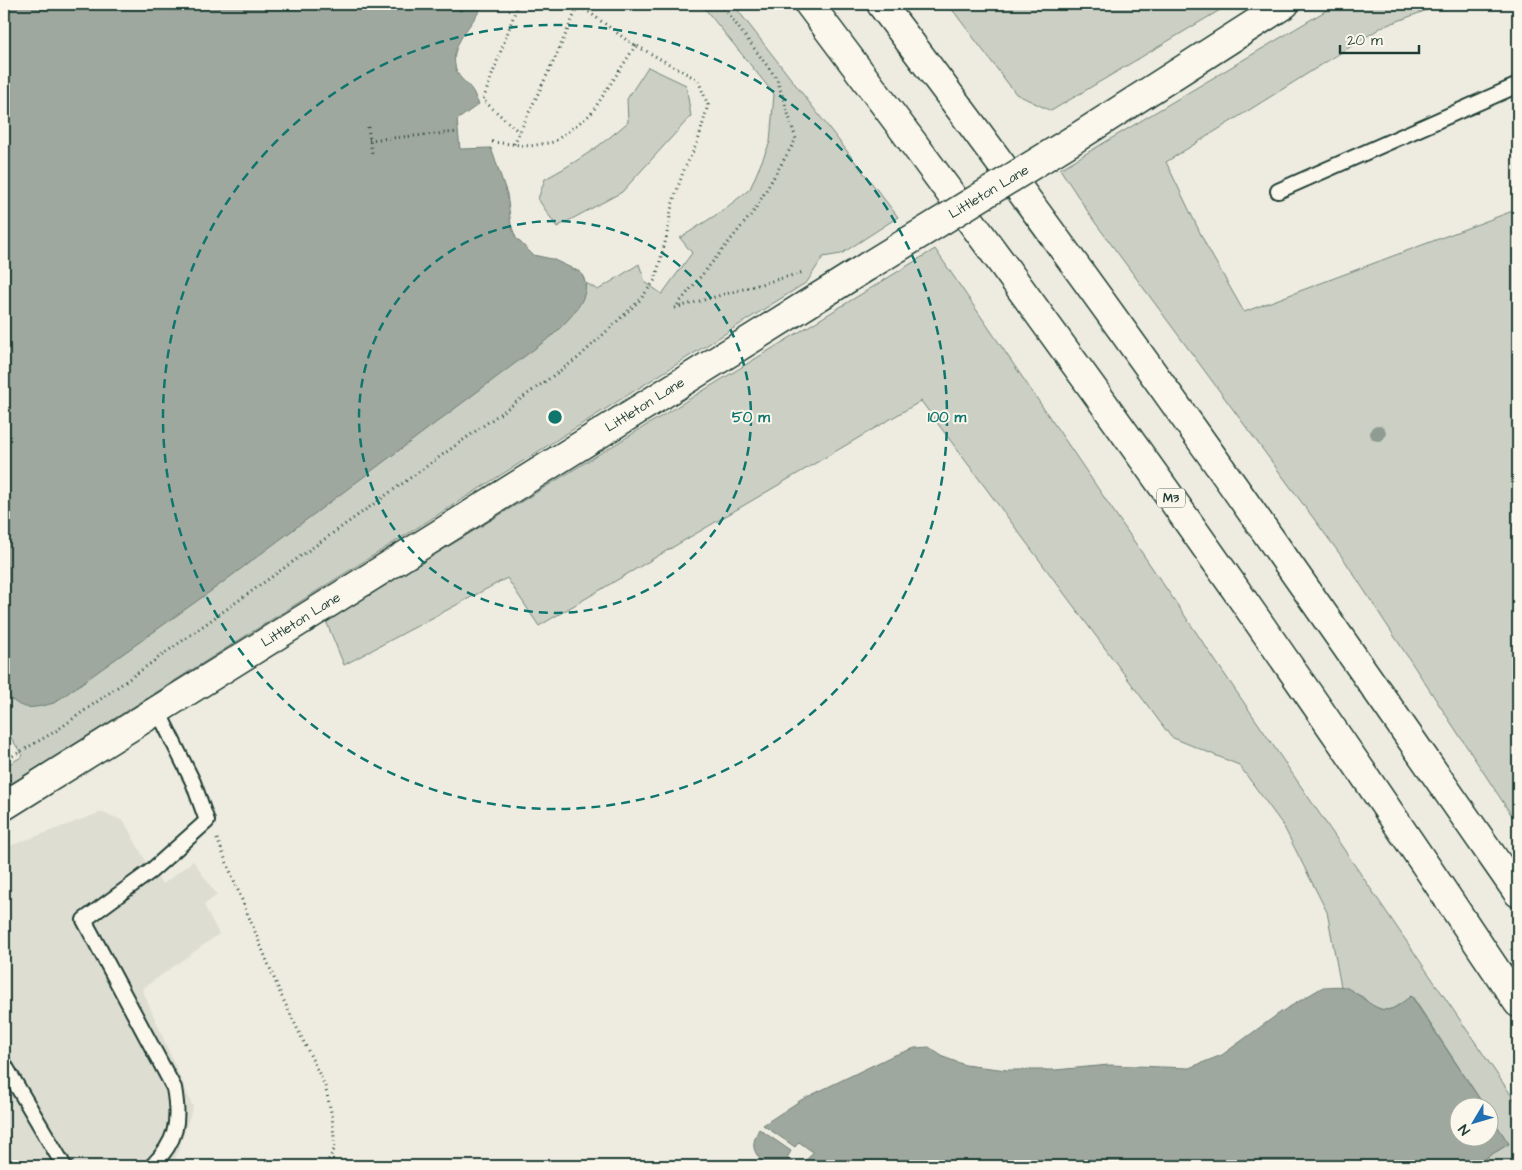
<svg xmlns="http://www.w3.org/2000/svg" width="1522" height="1170" viewBox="0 0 1522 1170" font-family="'Architects Daughter',sans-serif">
	<rect width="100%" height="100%" fill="#eeece1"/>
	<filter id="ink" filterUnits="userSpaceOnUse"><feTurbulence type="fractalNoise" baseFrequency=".02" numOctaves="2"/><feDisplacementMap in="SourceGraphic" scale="10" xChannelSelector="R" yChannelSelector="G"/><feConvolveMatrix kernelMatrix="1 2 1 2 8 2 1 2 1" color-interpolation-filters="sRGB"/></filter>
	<g filter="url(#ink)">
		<path fill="#ddddd2" d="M 102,812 L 124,821 L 151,871 L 163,884 L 193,861 L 217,895 L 204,905 L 219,934 L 142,989 L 193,1107 L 173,1166 L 4,1166 L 4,848 Z"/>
		<path fill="#cbcfc4" stroke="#75867c" d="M 701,4 L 733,4 L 898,217 L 841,254 L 823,257 L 807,282 L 14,782 L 4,786 L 4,767 L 23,756 L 9,735 L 4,734 L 4,691 L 12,701 L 583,297 L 586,283 L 598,290 L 639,264 L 645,282 L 662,294 L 692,253 L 680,238 L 722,211 L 750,189 L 770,142 L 774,94 Z
			M 948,4 L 1230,4 L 1051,111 L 1016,94 Z
			M 1337,4 L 1443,4 L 1382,27 L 1166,162 L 1206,245 L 1244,312 L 1518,209 L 1518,825 L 1345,561 L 1094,221 L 1060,169 Z
			M 648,67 L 686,85 L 691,116 L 622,192 L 557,227 L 538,199 L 545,179 C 575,163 602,145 628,122 L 627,99 Z
			M 935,249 L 1518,1105 L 1518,1166 L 1484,1166 L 1487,1157 L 1509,1144 L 1490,1115 L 1490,1108 L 1485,1107 L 1412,996 L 1392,1009 L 1384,1010 L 1371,1006 L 1363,997 L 1341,987 L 1327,912 L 1283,825 L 1239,765 L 1171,737 L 921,401 L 539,626 L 507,578 L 344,665 L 326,621 Z"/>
		<path fill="#9fa89f" stroke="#6c7d74" d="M 4,4 L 483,4 C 474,25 446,45 457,72 C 459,78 468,84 472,90 C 475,94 476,100 479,104 L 457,120 L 460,149 L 491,148 L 507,194 L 511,225 L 516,238 L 533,255 L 552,259 L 580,272 C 582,275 585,279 585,283 C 589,301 565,323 553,335 L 218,586 L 54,703 C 30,709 21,712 4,691 Z
			M 1323,987 C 1330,987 1340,985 1347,988 C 1361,994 1376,1014 1391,1009 C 1398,1007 1405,1000 1411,996 L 1485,1107 L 1460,1108 L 1460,1138 L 1490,1138 L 1490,1115 L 1509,1144 L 1487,1157 L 1484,1166 L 802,1166 L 813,1152 L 799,1142 L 795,1147 L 763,1125 L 801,1100 L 892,1056 L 915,1048 L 929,1047 L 943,1057 L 965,1065 L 1007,1070 L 1055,1070 L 1109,1065 L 1189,1068 L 1222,1055 L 1281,1012 Z
			M 759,1129 L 791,1151 L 787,1158 L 800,1166 L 765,1166 C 753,1150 750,1147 759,1129 Z"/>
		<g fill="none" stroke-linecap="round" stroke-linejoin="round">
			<g stroke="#1f3d34" stroke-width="18">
				<path id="service" d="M 1278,191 L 1518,85
					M 4,1064 L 64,1166
					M 152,1166 C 177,1141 180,1122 174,1088 L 84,920 L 151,871 L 207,821 L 193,782 L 158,711"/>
			</g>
			<g stroke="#1f3d34" stroke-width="31">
				<path id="tertiary" d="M 1073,140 L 1285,4
					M 4,806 L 868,266"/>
			</g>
			<g stroke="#1f3d34" stroke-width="31">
				<path id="motorway" d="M 809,4 C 1055,329 1292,663 1518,1003
					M 881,4 C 1102,294 1310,594 1518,893"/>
			</g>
			<path stroke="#1f3d34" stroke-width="3" stroke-dasharray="1 4" stroke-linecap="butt" d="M 518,4 L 483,100 L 519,132
				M 721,4 L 777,79 L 796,139 L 754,211 L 675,308 L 804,272
				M 460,11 L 462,4
				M 368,127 L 372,153
				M 369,140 L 458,132
				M 492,142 L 530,146 L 554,142 L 591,114 L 636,45
				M 514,144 L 556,56 L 579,4
				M 4,761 L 56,731 L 578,358 L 640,300 L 655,280 L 666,239 L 672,205 L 683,172 L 698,141 L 708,105 L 698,80 L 628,41 L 578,4
				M 217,839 L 281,995 L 325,1086 L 332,1116 L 335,1148 L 325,1166"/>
			<use href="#service" stroke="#fbf7ec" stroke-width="14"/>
			<use href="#tertiary" stroke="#fbf7ec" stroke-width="28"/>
			<use href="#motorway" stroke="#fbf7ec" stroke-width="28"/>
			<g stroke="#1f3d34" stroke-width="31" stroke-linecap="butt">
				<path id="tertiary-bridge" d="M 868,266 L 1073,140"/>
			</g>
			<use href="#tertiary-bridge" stroke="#fbf7ec" stroke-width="28"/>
		</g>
		<circle fill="#8f9c92" cx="1378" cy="433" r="8"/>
	</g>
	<g fill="none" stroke="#0f766e" stroke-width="2.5" stroke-dasharray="9 6">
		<circle cx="555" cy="417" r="196"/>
		<circle cx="555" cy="417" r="392"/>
	</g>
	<g text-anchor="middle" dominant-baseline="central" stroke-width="4" stroke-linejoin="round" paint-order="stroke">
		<rect fill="#fbf7ec" stroke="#61756b" stroke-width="1" x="1157" y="488.5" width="28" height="19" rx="4"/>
		<g font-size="12" font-weight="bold" fill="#1f3d34">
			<text x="1171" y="498">M3</text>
		</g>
		<g font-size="14" fill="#1f3d34" stroke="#fbf7ec">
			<text transform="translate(989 192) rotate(-31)">Littleton Lane</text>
			<text transform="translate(645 405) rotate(-32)">Littleton Lane</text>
			<text transform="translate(301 620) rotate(-32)">Littleton Lane</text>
		</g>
	</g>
	<circle cx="555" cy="417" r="8" fill="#0f766e" stroke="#fbf7ec" stroke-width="2.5"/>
	<g font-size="15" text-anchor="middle" font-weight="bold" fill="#0f766e" stroke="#fbf7ec" stroke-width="4" stroke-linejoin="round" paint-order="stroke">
		<text x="751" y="422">50 m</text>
		<text x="947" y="422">100 m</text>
	</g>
	<rect width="1522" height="1170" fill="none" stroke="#fbf7ec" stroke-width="20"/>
	<rect x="10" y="10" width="1502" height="1150" fill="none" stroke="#1f3d34" stroke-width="2" filter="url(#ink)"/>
	<g transform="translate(1474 1122) rotate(232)"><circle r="24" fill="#fbf7ec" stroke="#a3ada2"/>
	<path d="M0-4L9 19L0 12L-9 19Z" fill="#1f6fb2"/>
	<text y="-8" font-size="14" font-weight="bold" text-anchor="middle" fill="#1f3d34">N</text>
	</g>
	<path d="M1340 45v8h79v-8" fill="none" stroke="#1f3d34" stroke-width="2.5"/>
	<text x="1347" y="45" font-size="15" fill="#1f3d34" stroke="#fbf7ec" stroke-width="4" paint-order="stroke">20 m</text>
</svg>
